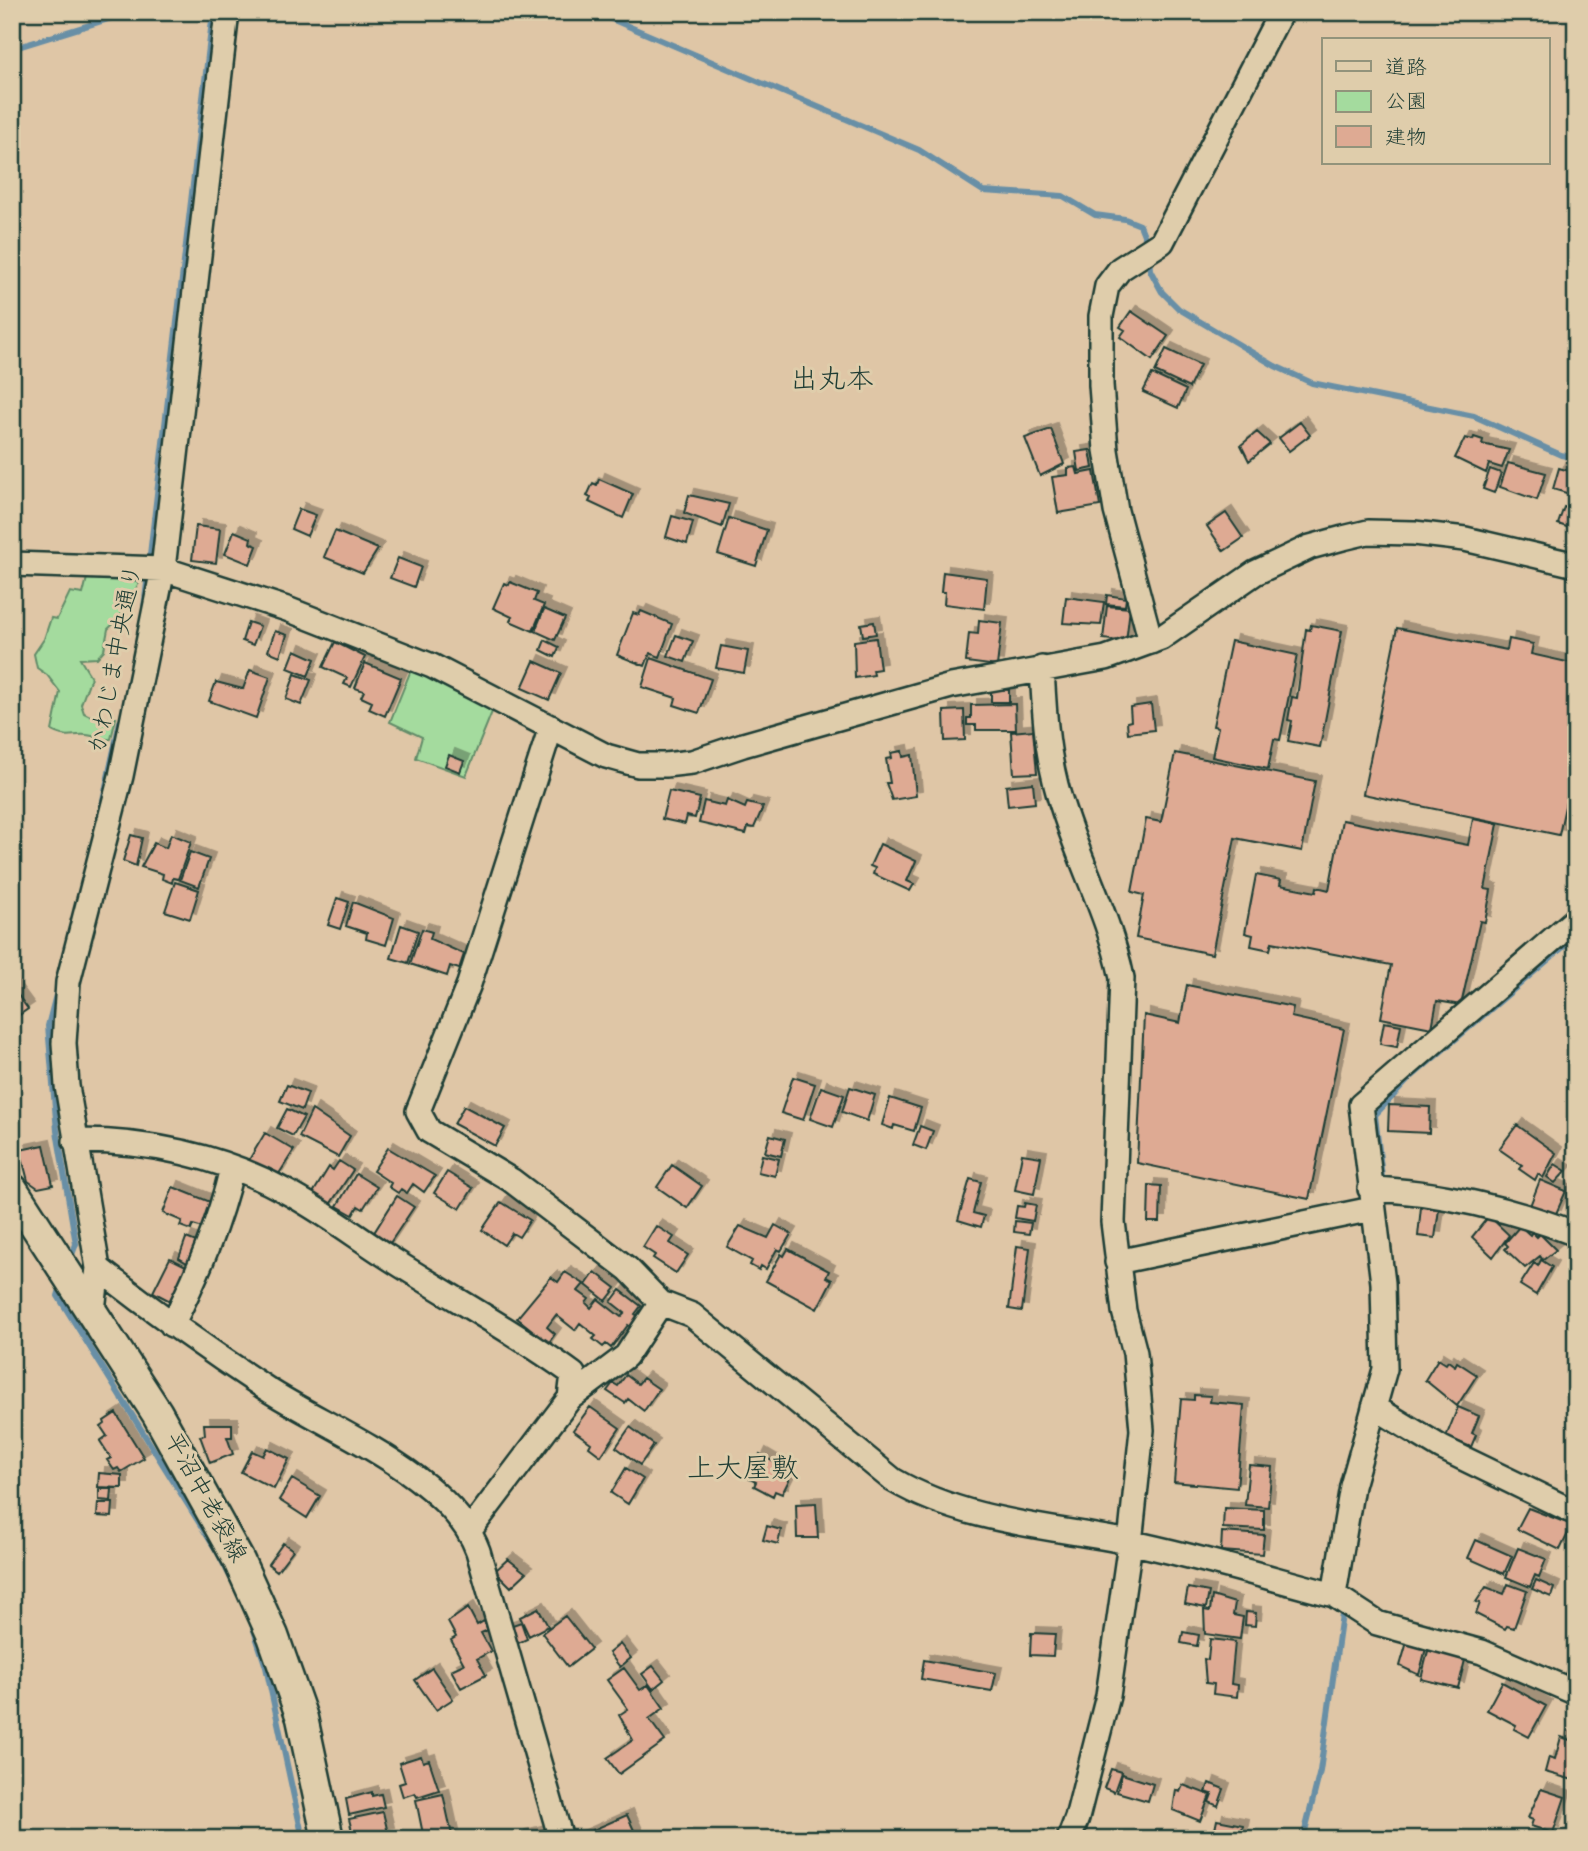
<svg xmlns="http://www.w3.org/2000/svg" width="1588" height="1851" viewBox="0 0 1588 1851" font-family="'Indie Flower','Klee One',sans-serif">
	<defs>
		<filter id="shadow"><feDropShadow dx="6" dy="-6" stdDeviation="0" flood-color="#0004"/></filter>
	</defs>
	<rect width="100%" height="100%" fill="#dfc6a6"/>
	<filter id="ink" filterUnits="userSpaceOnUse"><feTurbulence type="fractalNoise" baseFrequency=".0143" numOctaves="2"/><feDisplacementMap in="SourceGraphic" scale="14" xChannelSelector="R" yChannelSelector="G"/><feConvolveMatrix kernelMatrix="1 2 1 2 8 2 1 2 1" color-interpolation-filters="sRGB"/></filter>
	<g filter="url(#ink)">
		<path fill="#a4db9e" stroke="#628c69" stroke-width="2" d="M 141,576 C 135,595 123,616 108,629 L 104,650 L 97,658 L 80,659 L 91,677 L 81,704 L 84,713 L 94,718 L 116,718 L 111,739 C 101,741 96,736 87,735 C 73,733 69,740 52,731 L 60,692 L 47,675 L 37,668 L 34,654 L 44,639 L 51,618 L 57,619 L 70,592 L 83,594 L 87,578 Z
			M 411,670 L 494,707 L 466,776 L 416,758 L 422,737 L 390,722 Z"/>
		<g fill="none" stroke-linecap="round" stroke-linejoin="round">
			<path stroke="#688fa6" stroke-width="6" d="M 595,12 L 919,150 L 983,191 L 1063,196 L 1095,215 L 1125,219 L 1140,225 L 1148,245
				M 12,49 L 131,12
				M 1149,256 L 1150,270 L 1162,292 L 1179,309 L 1275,366 L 1312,383 L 1474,416 L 1561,455 L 1576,458
				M 149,563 L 213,12
				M 144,608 L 148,574
				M 100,814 L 120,722
				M 58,987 L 48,1026 L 57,1131 L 76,1244 L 70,1260
				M 1383,1186 L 1375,1115 L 1409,1079 L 1576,936
				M 62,1283 L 58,1296 L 218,1553 L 233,1582
				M 252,1624 L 266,1667 L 303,1839
				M 1303,1839 L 1320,1771 L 1343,1607"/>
		</g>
		<path fill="#deaa93" stroke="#1f3d34" stroke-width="2" filter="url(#shadow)" d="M 1131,311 L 1168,336 L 1152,360 L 1120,337 L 1125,330 L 1120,327 Z
			M 1166,349 L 1200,365 L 1189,388 L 1155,372 Z
			M 1152,374 L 1186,390 L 1178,408 L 1143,392 Z
			M 1300,422 L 1310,435 L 1289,451 L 1279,438 Z
			M 1051,429 L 1064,464 L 1040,476 L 1025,438 Z
			M 1257,432 L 1270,444 L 1249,461 L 1241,445 Z
			M 1474,437 L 1483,440 L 1482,444 L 1509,450 L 1502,468 L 1489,464 L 1486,473 L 1455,458 L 1465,438 L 1473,440 Z
			M 1090,450 L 1093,468 L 1079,471 L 1076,452 Z
			M 1508,463 L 1546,473 L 1537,500 L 1500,487 Z
			M 1076,467 L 1078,474 L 1094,471 L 1100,506 L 1058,513 L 1052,477 L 1068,475 L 1068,468 Z
			M 1559,468 L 1576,473 L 1573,495 L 1553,489 Z
			M 1490,469 L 1501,473 L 1494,493 L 1483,489 Z
			M 599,479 L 633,494 L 623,518 L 589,502 L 591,498 L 587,496 L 593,483 L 597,485 Z
			M 689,495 L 729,504 L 722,527 L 684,513 Z
			M 1564,507 L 1576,511 L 1576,530 L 1558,524 Z
			M 299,509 L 316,515 L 307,536 L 291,529 Z
			M 1226,513 L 1243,538 L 1224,551 L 1207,526 Z
			M 672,516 L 693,522 L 687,544 L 666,537 Z
			M 729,518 L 767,530 L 756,566 L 718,554 Z
			M 196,526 L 220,529 L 216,563 L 192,560 Z
			M 234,531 L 251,538 L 250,543 L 257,546 L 250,564 L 225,554 Z
			M 335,531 L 378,549 L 363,573 L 324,557 Z
			M 398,558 L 421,567 L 414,587 L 390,578 Z
			M 943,572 L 987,578 L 984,609 L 944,604 L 945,592 L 941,592 Z
			M 510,582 L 537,593 L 534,601 L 544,605 L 533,631 L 510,621 L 512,617 L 493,608 L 504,583 L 509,585 Z
			M 1107,595 L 1126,598 L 1125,606 L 1106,604 Z
			M 1066,597 L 1104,602 L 1101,625 L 1063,623 Z
			M 1107,606 L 1130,608 L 1126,642 L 1103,639 Z
			M 544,609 L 565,618 L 555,640 L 535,631 Z
			M 641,611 L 672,624 L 660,657 L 650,653 L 645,666 L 617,655 L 633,613 L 639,615 Z
			M 979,620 L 1002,623 L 997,666 L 966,662 L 969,633 L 978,634 Z
			M 248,622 L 260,626 L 253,645 L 242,641 Z
			M 874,622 L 876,634 L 863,636 L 861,624 Z
			M 1311,625 L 1342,631 L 1320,747 L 1288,741 L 1292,721 L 1288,720 L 1292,697 L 1297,698 L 1306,629 L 1310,630 Z
			M 1397,628 L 1507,650 L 1509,639 L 1533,644 L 1531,654 L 1576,664 L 1576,754 L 1559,835 L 1363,794 Z
			M 275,631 L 287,635 L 280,656 L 268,651 Z
			M 676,635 L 693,641 L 685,662 L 668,656 Z
			M 876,638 L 880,669 L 873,670 L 874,675 L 855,678 L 854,641 Z
			M 545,640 L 559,647 L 555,657 L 541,650 Z
			M 1231,641 L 1297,655 L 1280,740 L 1274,739 L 1268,769 L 1212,757 L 1218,727 L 1213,726 Z
			M 335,642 L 365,657 L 351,687 L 344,684 L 347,678 L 323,667 Z
			M 721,646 L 748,651 L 744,673 L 716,668 Z
			M 295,650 L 315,659 L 308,676 L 288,668 Z
			M 651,658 L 711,679 L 699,713 L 674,705 L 676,698 L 642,687 Z
			M 534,661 L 561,673 L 549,700 L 522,688 Z
			M 365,663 L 401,678 L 385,716 L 369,709 L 372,702 L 361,697 L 364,691 L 355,688 Z
			M 250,670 L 270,677 L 256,718 L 209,701 L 216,682 L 243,689 Z
			M 295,674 L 311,680 L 301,705 L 286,699 Z
			M 991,689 L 1009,690 L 1009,702 L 991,702 Z
			M 1015,704 L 1016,730 L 976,730 L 976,725 L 967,725 L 967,718 L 971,718 L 971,705 Z
			M 1151,704 L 1154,730 L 1128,733 L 1127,722 L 1131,721 L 1130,707 Z
			M 964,710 L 965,740 L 945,741 L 944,711 Z
			M 1033,730 L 1037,773 L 1014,774 L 1011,732 Z
			M 902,751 L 903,757 L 912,755 L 916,796 L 892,800 L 886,783 L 890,783 L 886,759 L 892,758 L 891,753 Z
			M 1175,753 L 1315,781 L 1302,851 L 1235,838 L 1212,954 L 1136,938 L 1144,895 L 1132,892 L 1146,819 L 1161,822 Z
			M 449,755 L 464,761 L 460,772 L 445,766 Z
			M 1033,783 L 1035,803 L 1008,806 L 1006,786 Z
			M 669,791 L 700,798 L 695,818 L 687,816 L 685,824 L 662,819 Z
			M 727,800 L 745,808 L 747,803 L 763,807 L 754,828 L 748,827 L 746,834 L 699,823 L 704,801 L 725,806 Z
			M 1473,819 L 1498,824 L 1485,889 L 1491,890 L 1485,922 L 1480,921 L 1461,1005 L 1437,1001 L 1432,1028 L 1381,1018 L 1391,965 L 1272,942 L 1270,950 L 1251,946 L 1253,935 L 1245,933 L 1256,875 L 1281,880 L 1280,885 L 1316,892 L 1317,887 L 1329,890 L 1342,820 L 1468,845 Z
			M 171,834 L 191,842 L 178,879 L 173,878 L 172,883 L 162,879 L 163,874 L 141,867 L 154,843 L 166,848 Z
			M 131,835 L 142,838 L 136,866 L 123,861 Z
			M 880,844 L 916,861 L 907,881 L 914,884 L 910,891 L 873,874 L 875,868 L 870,866 Z
			M 190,852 L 209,859 L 199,887 L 180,880 Z
			M 175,882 L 199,890 L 190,919 L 165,911 Z
			M 337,898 L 349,902 L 340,929 L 328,925 Z
			M 353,902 L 394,918 L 386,945 L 366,939 L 367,933 L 346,926 Z
			M 401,925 L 418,931 L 408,963 L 391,958 Z
			M 422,929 L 432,932 L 430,939 L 464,954 L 459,969 L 450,966 L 447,976 L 410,964 Z
			M 1187,985 L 1293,1007 L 1291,1017 L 1344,1029 L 1309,1199 L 1137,1163 L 1144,1015 L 1180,1023 Z
			M 12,987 L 28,1009 L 12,1020 Z
			M 1384,1022 L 1401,1025 L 1397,1047 L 1380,1044 Z
			M 793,1077 L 815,1084 L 803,1120 L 781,1113 Z
			M 287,1085 L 308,1093 L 302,1110 L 280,1101 Z
			M 821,1087 L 844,1095 L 833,1127 L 810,1119 Z
			M 850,1087 L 875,1095 L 867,1121 L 842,1112 Z
			M 890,1098 L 921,1108 L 914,1131 L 894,1125 L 893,1129 L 882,1125 Z
			M 1389,1105 L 1430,1107 L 1429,1133 L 1388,1131 Z
			M 464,1106 L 505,1128 L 495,1146 L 454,1124 Z
			M 287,1109 L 304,1117 L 293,1136 L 277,1128 Z
			M 312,1110 L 350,1136 L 338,1157 L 299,1137 Z
			M 1517,1125 L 1556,1153 L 1543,1178 L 1538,1174 L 1535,1180 L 1519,1169 L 1522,1165 L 1499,1149 Z
			M 920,1126 L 933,1131 L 926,1150 L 913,1145 Z
			M 265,1133 L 294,1150 L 277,1177 L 249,1160 Z
			M 770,1135 L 785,1139 L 781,1156 L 765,1152 Z
			M 44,1145 L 53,1185 L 38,1188 L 28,1181 L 20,1150 Z
			M 388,1148 L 435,1176 L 424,1192 L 413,1184 L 407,1193 L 401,1189 L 398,1193 L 389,1187 L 391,1183 L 373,1171 Z
			M 1022,1154 L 1041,1157 L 1034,1194 L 1015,1190 Z
			M 762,1155 L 779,1159 L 775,1176 L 758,1172 Z
			M 339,1161 L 353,1170 L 327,1209 L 310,1198 L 329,1167 L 333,1170 Z
			M 1555,1164 L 1566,1171 L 1555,1183 L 1547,1177 Z
			M 672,1165 L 702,1186 L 687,1208 L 657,1187 Z
			M 447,1172 L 473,1188 L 460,1209 L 434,1193 Z
			M 356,1174 L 377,1187 L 363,1209 L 358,1206 L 353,1215 L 337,1206 Z
			M 970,1179 L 981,1182 L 973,1213 L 984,1216 L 981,1227 L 958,1220 Z
			M 1540,1180 L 1566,1191 L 1555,1216 L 1530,1206 Z
			M 1149,1185 L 1161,1186 L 1160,1222 L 1148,1222 Z
			M 173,1187 L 213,1203 L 203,1228 L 193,1225 L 191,1230 L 180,1226 L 182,1221 L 163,1213 Z
			M 397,1196 L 414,1207 L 386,1249 L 370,1239 Z
			M 501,1202 L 530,1220 L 519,1237 L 512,1233 L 504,1245 L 482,1230 Z
			M 1025,1203 L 1036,1205 L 1033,1221 L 1015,1218 L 1017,1206 L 1024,1207 Z
			M 1421,1207 L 1439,1209 L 1435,1238 L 1418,1236 Z
			M 1489,1216 L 1509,1235 L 1493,1257 L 1472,1237 Z
			M 1015,1221 L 1031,1223 L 1029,1234 L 1014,1232 Z
			M 775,1225 L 791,1234 L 781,1251 L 777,1249 L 766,1269 L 761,1266 L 759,1270 L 750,1265 L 752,1261 L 727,1247 L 740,1226 L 768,1238 Z
			M 656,1226 L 674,1237 L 670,1243 L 688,1255 L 676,1273 L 653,1258 L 655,1255 L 643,1247 Z
			M 1520,1226 L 1530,1235 L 1532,1232 L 1537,1237 L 1540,1234 L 1556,1250 L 1543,1260 L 1540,1256 L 1525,1268 L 1505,1249 L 1508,1246 L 1505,1243 Z
			M 186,1238 L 204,1245 L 195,1268 L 179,1258 Z
			M 1017,1246 L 1030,1248 L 1022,1311 L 1009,1309 Z
			M 788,1249 L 829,1271 L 826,1277 L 832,1280 L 817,1309 L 766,1281 L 781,1254 L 784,1256 Z
			M 170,1258 L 188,1267 L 176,1304 L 153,1292 Z
			M 1541,1260 L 1552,1267 L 1536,1295 L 1520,1285 L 1534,1263 L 1538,1266 Z
			M 565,1272 L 584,1284 L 578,1291 L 589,1299 L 586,1303 L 591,1308 L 598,1299 L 621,1317 L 625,1313 L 611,1302 L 620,1290 L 641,1306 L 635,1314 L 642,1319 L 634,1330 L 628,1325 L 611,1348 L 606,1344 L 603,1347 L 593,1339 L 596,1336 L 580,1323 L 575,1330 L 556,1315 L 547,1327 L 555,1334 L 545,1348 L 533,1339 L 537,1334 L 517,1318 L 551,1277 L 558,1282 Z
			M 595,1272 L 616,1288 L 606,1301 L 586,1285 Z
			M 1438,1359 L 1446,1364 L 1448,1361 L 1455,1366 L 1457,1362 L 1477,1375 L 1457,1406 L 1425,1380 Z
			M 626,1375 L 638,1384 L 643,1378 L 659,1389 L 644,1411 L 628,1399 L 625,1403 L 607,1391 L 613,1383 L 618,1386 Z
			M 1194,1395 L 1211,1396 L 1210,1402 L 1244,1405 L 1237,1488 L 1174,1482 L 1181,1399 L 1194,1400 Z
			M 590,1407 L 620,1428 L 601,1456 L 589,1447 L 591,1443 L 573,1430 Z
			M 1458,1407 L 1479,1416 L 1472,1433 L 1476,1435 L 1471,1447 L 1446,1437 Z
			M 116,1413 L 144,1458 L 121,1472 L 118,1468 L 114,1470 L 107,1460 L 111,1458 L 100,1441 L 107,1436 L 101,1427 L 105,1424 L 104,1421 Z
			M 204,1424 L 232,1424 L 232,1437 L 227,1437 L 233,1454 L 210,1463 L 200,1436 L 205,1435 Z
			M 630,1427 L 654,1445 L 640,1465 L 616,1447 Z
			M 267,1448 L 289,1459 L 274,1489 L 241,1472 L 252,1451 L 263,1456 Z
			M 760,1454 L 789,1471 L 785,1478 L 789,1480 L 782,1494 L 775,1491 L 773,1496 L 754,1486 L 756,1482 L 748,1478 Z
			M 1249,1465 L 1272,1467 L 1268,1507 L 1245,1505 Z
			M 626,1468 L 643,1479 L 628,1504 L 611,1493 Z
			M 99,1473 L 122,1475 L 122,1488 L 98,1487 Z
			M 292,1479 L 320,1496 L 307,1518 L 279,1500 Z
			M 99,1489 L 112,1489 L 111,1501 L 99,1500 Z
			M 98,1503 L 113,1503 L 112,1517 L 97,1516 Z
			M 816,1503 L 818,1538 L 797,1538 L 796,1504 Z
			M 1224,1508 L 1264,1510 L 1264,1530 L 1223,1528 Z
			M 1528,1508 L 1572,1525 L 1560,1550 L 1517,1529 Z
			M 767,1526 L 781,1530 L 778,1544 L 763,1540 Z
			M 1222,1532 L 1264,1535 L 1262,1554 L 1221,1551 Z
			M 1476,1540 L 1512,1556 L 1504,1574 L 1468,1558 Z
			M 283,1543 L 293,1550 L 277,1571 L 268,1564 Z
			M 1518,1548 L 1546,1559 L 1539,1577 L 1535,1575 L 1530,1587 L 1506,1577 Z
			M 508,1559 L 526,1573 L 511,1587 L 495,1571 Z
			M 1536,1580 L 1554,1588 L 1551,1597 L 1532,1589 Z
			M 1508,1584 L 1527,1591 L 1514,1628 L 1507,1626 L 1505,1629 L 1476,1614 L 1480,1603 L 1476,1602 L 1486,1587 L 1504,1594 Z
			M 1188,1588 L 1209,1592 L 1206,1608 L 1185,1604 Z
			M 1212,1596 L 1235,1603 L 1233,1615 L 1243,1617 L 1240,1639 L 1205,1634 L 1204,1610 L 1210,1611 Z
			M 468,1608 L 477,1625 L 484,1621 L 488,1630 L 481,1633 L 491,1651 L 477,1659 L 486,1675 L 461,1688 L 451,1670 L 464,1664 L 451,1640 L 456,1637 L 448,1622 Z
			M 538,1608 L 548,1626 L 529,1636 L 520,1617 Z
			M 1246,1612 L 1256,1613 L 1255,1626 L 1245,1625 Z
			M 565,1616 L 591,1649 L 568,1667 L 542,1633 Z
			M 521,1622 L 527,1639 L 512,1646 L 504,1628 Z
			M 1183,1632 L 1199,1635 L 1197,1646 L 1181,1643 Z
			M 1031,1633 L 1055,1634 L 1053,1656 L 1030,1655 Z
			M 1210,1639 L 1235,1642 L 1231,1684 L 1238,1685 L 1237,1697 L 1213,1694 L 1214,1684 L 1206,1683 L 1204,1659 L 1208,1660 Z
			M 1407,1642 L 1426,1648 L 1419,1675 L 1400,1666 Z
			M 620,1644 L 631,1658 L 620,1667 L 609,1653 Z
			M 1429,1647 L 1466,1656 L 1458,1688 L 1421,1679 Z
			M 1576,1649 L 1576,1680 L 1565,1675 Z
			M 924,1660 L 996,1673 L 992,1691 L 921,1679 Z
			M 653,1666 L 664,1680 L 653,1689 L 642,1674 Z
			M 432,1668 L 453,1699 L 436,1710 L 415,1680 Z
			M 624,1668 L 640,1690 L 648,1685 L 664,1708 L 649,1719 L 665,1741 L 619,1774 L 607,1758 L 633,1740 L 619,1715 L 628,1709 L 607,1680 Z
			M 1502,1682 L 1546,1706 L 1529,1737 L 1514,1729 L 1516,1725 L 1487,1710 Z
			M 1561,1737 L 1576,1742 L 1573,1780 L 1545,1772 L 1549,1757 L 1555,1759 Z
			M 421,1756 L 423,1762 L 429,1760 L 439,1790 L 417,1797 L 415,1793 L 403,1797 L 399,1784 L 405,1782 L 399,1763 Z
			M 1111,1769 L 1121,1772 L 1114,1792 L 1104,1788 Z
			M 1122,1774 L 1153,1784 L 1148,1801 L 1117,1792 Z
			M 1209,1783 L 1224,1789 L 1218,1806 L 1209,1802 L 1212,1794 L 1206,1792 Z
			M 1183,1785 L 1210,1795 L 1200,1821 L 1173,1810 L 1176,1790 L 1180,1792 Z
			M 1541,1789 L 1565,1797 L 1553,1833 L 1531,1826 L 1533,1820 L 1528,1818 Z
			M 372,1792 L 372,1796 L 381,1794 L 384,1807 L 349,1815 L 346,1799 Z
			M 443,1794 L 452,1835 L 445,1839 L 424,1839 L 416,1800 Z
			M 383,1812 L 388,1833 L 354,1839 L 349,1819 Z
			M 627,1815 L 638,1839 L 578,1839 L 577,1837 Z
			M 1217,1820 L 1243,1825 L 1240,1839 L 1213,1839 Z
			M 547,1829 L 549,1839 L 519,1839 L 519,1836 Z"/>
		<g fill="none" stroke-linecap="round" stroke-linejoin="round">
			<g stroke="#1f3d34" stroke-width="28">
				<path id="minor" d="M 12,564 L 163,569 L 287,609 L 432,666 L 606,756 L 638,765 L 665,765 L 692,762 L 743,745 L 951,686 L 1106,658 L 1161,638 L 1255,573 L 1310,547 L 1343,538 L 1368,532 L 1414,533 L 1465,539 L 1576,565
					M 1151,642 L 1116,511 L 1106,450 L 1101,385 L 1101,316 L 1107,286 L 1120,269 L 1162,242 L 1281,12
					M 1042,668 C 1044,707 1046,746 1056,785 C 1073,851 1108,910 1122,978 L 1113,1222 L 1124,1311 L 1135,1353 L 1142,1430 L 1130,1543 L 1108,1696 L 1077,1818 L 1069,1839
					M 551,727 L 469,984 L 418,1111 L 429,1131 L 511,1180 L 628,1269 L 661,1303 L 692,1315 L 893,1480 C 965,1522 1048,1526 1128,1542 C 1197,1556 1266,1577 1334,1595 L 1352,1486 L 1385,1369 L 1383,1283 L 1361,1105 L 1576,919
					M 75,1141 C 146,1140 222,1156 285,1191 C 321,1210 354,1235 388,1257 C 450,1297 514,1331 573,1374 L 570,1398
					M 1370,1189 C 1436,1191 1515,1210 1576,1234
					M 1117,1262 L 1372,1209
					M 98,1268 C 153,1311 209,1351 267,1389 C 332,1431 451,1476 478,1551 L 561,1839
					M 93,1310 L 98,1268 L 67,1086 L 64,1043 L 68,982 L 121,776 L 163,569 L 227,12
					M 172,1325 C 198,1273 219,1224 232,1168
					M 1374,1407 L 1442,1448 L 1576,1513
					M 470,1530 L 570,1398 L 626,1356 L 661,1303
					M 1334,1595 L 1377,1623 L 1482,1652 L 1576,1693"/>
			</g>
			<g stroke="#1f3d34" stroke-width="35">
				<path id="major" d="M 12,1189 L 157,1413 L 239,1561 L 273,1636 L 302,1718 L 328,1839"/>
			</g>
			<use href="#minor" stroke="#dfcdab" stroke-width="23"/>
			<use href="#major" stroke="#dfcdab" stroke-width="30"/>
		</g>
	</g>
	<g text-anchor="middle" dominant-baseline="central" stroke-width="6" stroke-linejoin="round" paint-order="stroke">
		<g font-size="24" fill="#1f3d34" stroke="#dfcdab">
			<text transform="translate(117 659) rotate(-79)">かわじま中央通り</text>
			<text transform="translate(204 1498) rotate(61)">平沼中老袋線</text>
		</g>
		<g font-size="28" fill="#1f3d34" stroke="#dfcdab">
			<text x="832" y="381">出丸本</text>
			<text x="743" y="1470">上大屋敷</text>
		</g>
	</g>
	<rect width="1588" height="1851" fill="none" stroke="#dfcdab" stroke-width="42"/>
	<rect x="21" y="21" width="1546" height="1809" fill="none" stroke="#1f3d34" stroke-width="2.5" filter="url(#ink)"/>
	<rect x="1322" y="38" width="228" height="126" fill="#dfcdab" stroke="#92937b" stroke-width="2"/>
	<rect x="1336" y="61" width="35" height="10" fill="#dfcdab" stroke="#92937b" stroke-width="2"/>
	<text x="1385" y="74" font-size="21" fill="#1f3d34">道路</text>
	<rect x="1336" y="91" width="35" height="21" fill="#a4db9e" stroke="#92937b" stroke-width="2"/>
	<text x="1385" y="108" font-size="21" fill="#1f3d34">公園</text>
	<rect x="1336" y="126" width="35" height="21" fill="#deaa93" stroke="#92937b" stroke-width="2"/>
	<text x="1385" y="144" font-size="21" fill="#1f3d34">建物</text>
</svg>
